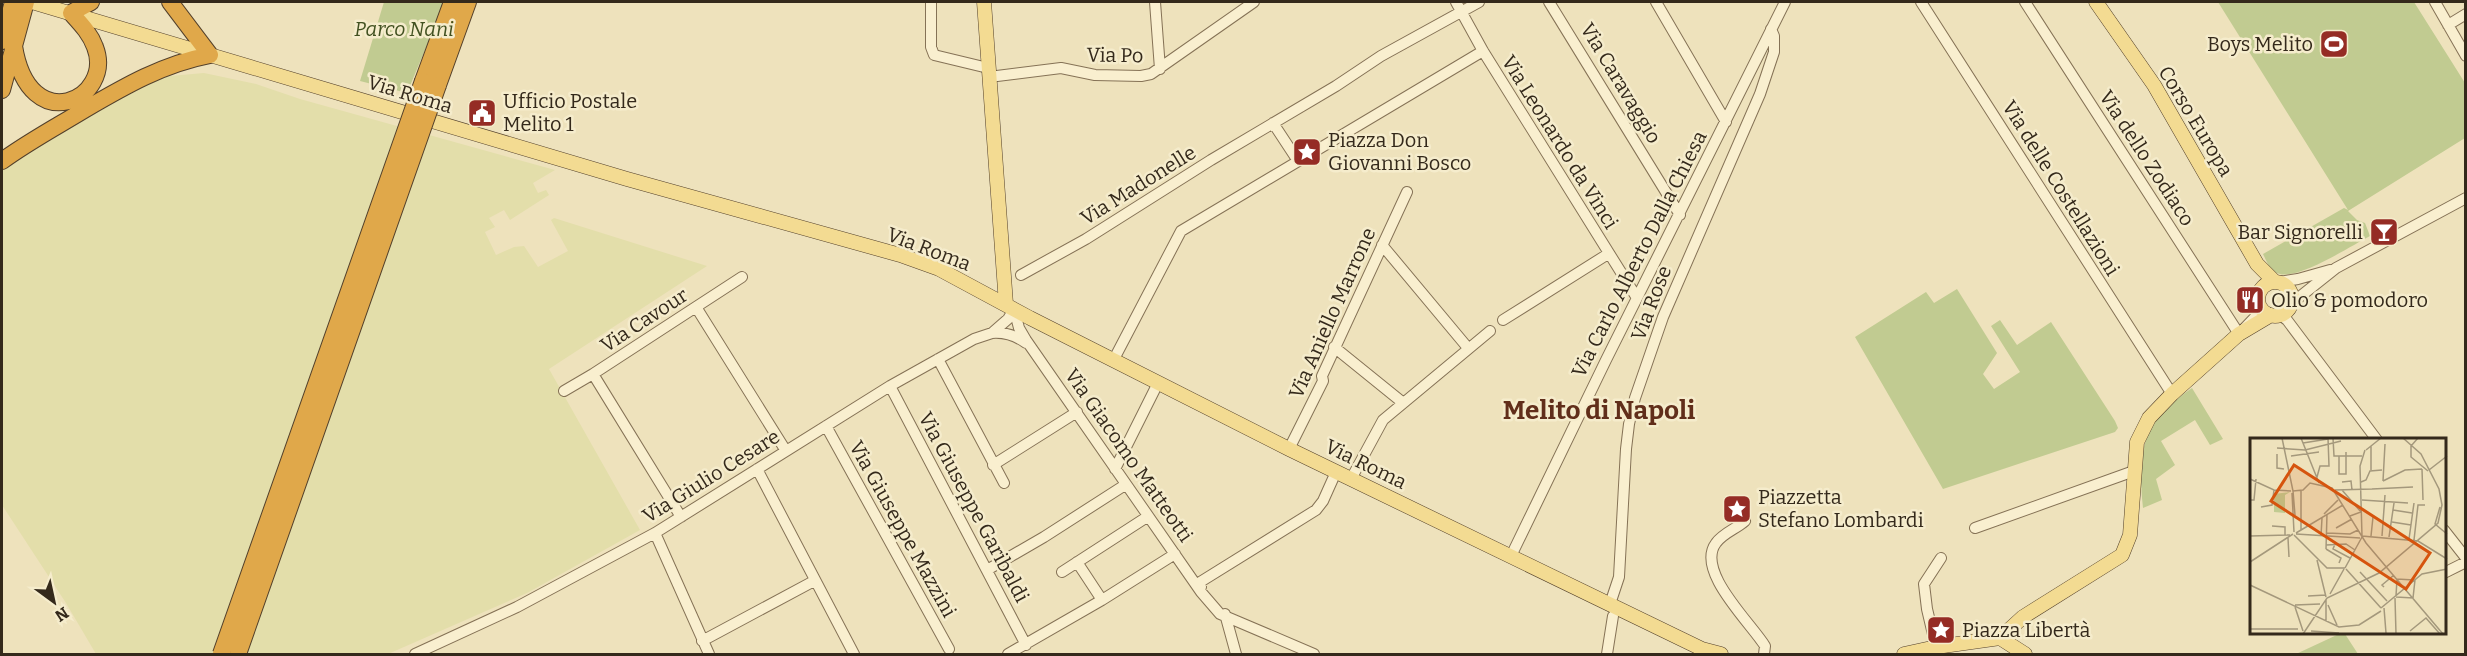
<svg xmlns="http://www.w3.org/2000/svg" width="2467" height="656" viewBox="0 0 2467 656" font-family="Bitter,serif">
	<rect width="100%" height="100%" fill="#eee2bc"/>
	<path fill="#e3deaa" d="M 204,73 L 256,84 L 300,99 L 555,170 L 533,183 L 538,193 L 546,190 L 549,195 L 510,220 L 504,210 L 489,218 L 495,227 L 485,232 L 496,255 L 514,247 L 524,246 L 538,267 L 568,251 L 551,220 L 554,218 L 707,266 L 549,369 L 640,530 L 527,593 L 388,654 L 96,654 L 66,603 L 2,505 L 2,169 L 18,155 L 159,77 Z"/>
	<path fill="#c1cb91" d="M 384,2 L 445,2 L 407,93 L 360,81 Z
		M 2218,2 L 2414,2 L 2465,83 L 2465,138 L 2348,211 L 2357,220 L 2365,223 L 2370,236 C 2351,246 2300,279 2280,274 C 2270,272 2267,262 2263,254 L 2344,208 L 2348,210 Z
		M 1957,289 L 1997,353 L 1983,374 L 1994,389 L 2020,372 L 1991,326 L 2000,320 L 2017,345 L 2051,322 L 2115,421 L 2118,428 L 2115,432 L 1943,489 L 1855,337 L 1926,292 L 1934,303 Z
		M 2192,388 L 2223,439 L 2210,445 L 2195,420 L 2161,441 L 2175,465 L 2156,479 L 2162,500 L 2143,508 C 2137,450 2142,422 2192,388 Z
		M 2339,634 L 2345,634 L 2358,654 L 2296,654 Z"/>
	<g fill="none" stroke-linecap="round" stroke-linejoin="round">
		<g stroke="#857256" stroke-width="12">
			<path id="minor" d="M 931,2 L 931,47 L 934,55 L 988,68
				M 1155,2 L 1160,69
				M 1456,2 L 1483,51 L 1637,298
				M 1549,2 L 1680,215
				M 1656,2 L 1726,122
				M 1921,2 L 2172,394
				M 2025,2 L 2239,334 L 2262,310
				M 2435,2 L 2466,56
				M 2448,25 L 2466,14
				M 989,77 L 1061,68 L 1095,75 L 1141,76 L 1151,74 L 1254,2
				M 1273,123 L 1298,161
				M 1382,245 L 1468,348
				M 1021,275 L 1086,239 L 1211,160 L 1336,86 L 1381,56 L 1479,2
				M 2279,282 L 2298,279 L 2330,270
				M 2292,303 L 2336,268 L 2466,198
				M 696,307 L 786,451
				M 1014,309 L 1019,328 L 1026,340 L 1201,592 L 1220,614 L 1314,654
				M 2280,315 L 2287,320 L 2377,440
				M 1503,320 L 1608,254
				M 992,333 C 1005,332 1015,335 1026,343
				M 1334,347 L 1402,402
				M 938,359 L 1004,483
				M 1113,361 L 1181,231 L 1483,51
				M 593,374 L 681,517
				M 890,386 L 1026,645
				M 564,391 L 593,374 L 742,277
				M 826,426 L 949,649
				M 1289,449 L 1323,381 L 1322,376 L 1407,192
				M 993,465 L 1077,412
				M 757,469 L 854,654
				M 1115,469 L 1158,383
				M 1351,479 L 1383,420 L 1490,331
				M 1736,503 L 1745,521 C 1736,529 1723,533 1716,543 C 1695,571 1751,623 1765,646 L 1764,654
				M 1975,528 L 2134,471
				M 2444,530 L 2466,558
				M 655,533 L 709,654
				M 1511,556 L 1606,360 L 1785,2
				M 1077,562 L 1102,600
				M 987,570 L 1044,537 L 1125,485
				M 1062,572 L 1147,517
				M 2444,573 L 2466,562
				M 1201,587 L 1197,584 L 1316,510 L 1323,501 L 1336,472
				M 1610,604 L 1619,577 L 1626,449 L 1629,424 L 1635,398 L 1663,317 L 1760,94 L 1774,52 L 1774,36 L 1771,29
				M 1225,614 L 1236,654
				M 702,641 L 814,581
				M 1936,647 L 1927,609 L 1924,584 L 1941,558
				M 415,654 L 517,607 L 655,533 L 890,386 L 974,339 L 992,333 L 1008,319 L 1014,309
				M 1008,654 L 1102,600 L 1175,554
				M 1607,654 L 1613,616"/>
		</g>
		<g stroke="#53402b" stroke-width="15">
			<path id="major" d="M 32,2 L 627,179 L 900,255 L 939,269 L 1030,318 L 1289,449 L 1702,649 L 1721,654
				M 984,2 L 1006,304
				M 2096,2 L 2154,85 L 2257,264 L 2275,282
				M2258 299a17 17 0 1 1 34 0a17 17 0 1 1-34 0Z
				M 2000,638 L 2023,617 L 2122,555 L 2130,535 L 2137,442 L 2149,418 L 2172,394 L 2239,334 L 2271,315
				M 1904,654 L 1936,647 L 2000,638 L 2025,654"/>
		</g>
		<g stroke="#53402b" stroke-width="18">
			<path id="highway" d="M 2,41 L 13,2
				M 14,46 C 29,140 115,99 95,47 C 90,33 80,23 71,13 L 91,2
				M 423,81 L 452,2
				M 438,85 L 468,2
				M 2,90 L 26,2
				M 2,161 C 28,142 56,127 84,110 C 125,86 163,64 210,55 L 170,2"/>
		</g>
		<use href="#minor" stroke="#f9efcf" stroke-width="10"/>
		<use href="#major" stroke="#f3db92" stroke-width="14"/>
		<use href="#highway" stroke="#e0a84a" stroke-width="16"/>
		<g stroke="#53402b" stroke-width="18" stroke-linecap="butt">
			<path id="highway-bridge" d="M 221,654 L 423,81
				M 238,654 L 438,85"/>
		</g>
		<use href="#highway-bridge" stroke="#e0a84a" stroke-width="16"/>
	</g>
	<defs>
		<g id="stadium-square" transform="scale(1.5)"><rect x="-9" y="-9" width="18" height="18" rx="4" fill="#952c25" stroke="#f5eccc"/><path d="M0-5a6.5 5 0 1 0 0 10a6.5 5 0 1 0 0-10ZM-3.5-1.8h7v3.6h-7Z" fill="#fff"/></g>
		<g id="civic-square" transform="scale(1.5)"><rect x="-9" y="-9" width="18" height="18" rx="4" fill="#952c25" stroke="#f5eccc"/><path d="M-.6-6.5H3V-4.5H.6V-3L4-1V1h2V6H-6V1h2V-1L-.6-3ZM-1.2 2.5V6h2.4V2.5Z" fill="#fff"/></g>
		<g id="sight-square" transform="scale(1.5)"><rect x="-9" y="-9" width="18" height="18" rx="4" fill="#952c25" stroke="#f5eccc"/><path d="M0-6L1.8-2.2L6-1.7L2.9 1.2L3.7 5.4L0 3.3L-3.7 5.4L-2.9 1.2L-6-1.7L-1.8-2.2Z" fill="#fff"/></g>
		<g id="bar-square" transform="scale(1.5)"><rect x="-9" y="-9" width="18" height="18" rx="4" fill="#952c25" stroke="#f5eccc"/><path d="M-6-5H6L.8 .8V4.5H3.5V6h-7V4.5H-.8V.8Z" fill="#fff"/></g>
		<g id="restaurant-square" transform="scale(1.5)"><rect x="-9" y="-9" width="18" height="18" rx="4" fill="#952c25" stroke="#f5eccc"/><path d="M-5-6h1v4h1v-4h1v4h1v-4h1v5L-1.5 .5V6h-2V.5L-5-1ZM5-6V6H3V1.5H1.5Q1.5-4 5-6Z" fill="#fff"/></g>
	</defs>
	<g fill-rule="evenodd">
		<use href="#stadium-square" x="2334" y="44"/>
		<use href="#civic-square" x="482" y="113"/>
		<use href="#sight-square" x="1307" y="152"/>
		<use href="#bar-square" x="2384" y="232"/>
		<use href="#restaurant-square" x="2250" y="300"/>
		<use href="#sight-square" x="1737" y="509"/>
		<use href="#sight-square" x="1941" y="630"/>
	</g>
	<g text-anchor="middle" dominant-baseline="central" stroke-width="5" stroke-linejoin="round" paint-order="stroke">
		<g font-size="20" font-style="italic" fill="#425121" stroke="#f5eccc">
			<text x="404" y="29">Parco Nani</text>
		</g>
		<g font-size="20" fill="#34291b" stroke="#f5eccc" text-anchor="start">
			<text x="2313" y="44" text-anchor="end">Boys Melito</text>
			<text x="503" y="101">Ufficio Postale<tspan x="503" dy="23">Melito 1</tspan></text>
			<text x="1328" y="140">Piazza Don<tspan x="1328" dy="23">Giovanni Bosco</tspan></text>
			<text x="2363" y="232" text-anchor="end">Bar Signorelli</text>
			<text x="2271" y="300">Olio &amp; pomodoro</text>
			<text x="1758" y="497">Piazzetta<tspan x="1758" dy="23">Stefano Lombardi</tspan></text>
			<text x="1962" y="630">Piazza Libertà</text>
		</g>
		<g font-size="20" fill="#34291b" stroke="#f5eccc">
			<text transform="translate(1115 55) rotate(1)">Via Po</text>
			<text transform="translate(1621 83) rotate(59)">Via Caravaggio</text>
			<text transform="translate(410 94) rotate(17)">Via Roma</text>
			<text transform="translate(2196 121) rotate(59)">Corso Europa</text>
			<text transform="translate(1560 142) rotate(58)">Via Leonardo da Vinci</text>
			<text transform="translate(2147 158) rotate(57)">Via dello Zodiaco</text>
			<text transform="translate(1138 185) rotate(-32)">Via Madonelle</text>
			<text transform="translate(2061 188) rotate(58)">Via delle Costellazioni</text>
			<text transform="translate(929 249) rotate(21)">Via Roma</text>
			<text transform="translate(1639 254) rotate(-63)">Via Carlo Alberto Dalla Chiesa</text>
			<text transform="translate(1651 303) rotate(-69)">Via Rose</text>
			<text transform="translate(1332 313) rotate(-66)">Via Aniello Marrone</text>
			<text transform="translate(644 320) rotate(-33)">Via Cavour</text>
			<text transform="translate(1129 455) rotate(55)">Via Giacomo Matteotti</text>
			<text transform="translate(1366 464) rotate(26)">Via Roma</text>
			<text transform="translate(711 476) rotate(-32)">Via Giulio Cesare</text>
			<text transform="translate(974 507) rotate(62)">Via Giuseppe Garibaldi</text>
			<text transform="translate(903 529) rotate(61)">Via Giuseppe Mazzini</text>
		</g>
		<g font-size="26" font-weight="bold" fill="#612e1a" stroke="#f5eccc">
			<text x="1599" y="410">Melito di Napoli</text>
		</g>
	</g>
	<g transform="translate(2250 438)">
		<rect width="196" height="196" fill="#eee2bc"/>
		<path d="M 40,54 L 35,57 L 35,75 L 24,74 L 24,56 Z" fill="#c1cb91"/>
		<path fill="none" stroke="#a4987c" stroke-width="1.5" d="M 32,0 L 43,53M 51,0 L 69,45M 83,0 L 84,18 L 112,18M 168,0 L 161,8 L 161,19 L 178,33M 53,5 L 78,1M 0,8 L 0,41M 121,8 L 121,32M 27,10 L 55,12 L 91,3M 115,12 L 110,28 L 112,98 L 168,103 L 197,121M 116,12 L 131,0M 27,16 L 27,30 L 34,31M 41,18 L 69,14M 89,18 L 89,36 L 96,36 L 96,14M 172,31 L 173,62M 179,32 L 197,18M 67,39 L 70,28 L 79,28 L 78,0M 0,41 L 24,52 L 41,53M 133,43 L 155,32 L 172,31M 133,43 L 135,6M 92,44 L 101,43 L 102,52M 111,44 L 116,42 L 120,33 L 132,32M 122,51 L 163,49M 85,52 L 122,51M 92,52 L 111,74 L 100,78M 43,53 L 45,77M 43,53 L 53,52 L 60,45 L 82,50 L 116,105 L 193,196M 42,55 L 44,94M 0,62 L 4,62 L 6,41M 112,62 L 158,65M 11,69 L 22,67 L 24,52M 190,69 L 185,86 L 197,96M 143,72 L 162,75M 74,76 L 88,62M 142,84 L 161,87M 22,88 L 35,89 L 35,97M 86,90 L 102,81M 51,92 L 51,52M 46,95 L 93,67M 77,95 L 100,96 L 108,92M 46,96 L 110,100M 44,97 L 77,130 L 95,130M 0,98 L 40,97M 71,98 L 72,80M 121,98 L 123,79M 132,98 L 135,57M 139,99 L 144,65M 38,100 L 39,119M 159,101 L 164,65M 164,102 L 168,67 L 175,67M 85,106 L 83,111 L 100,120M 76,107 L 96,106 L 105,112M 76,111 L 77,76M 76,111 L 91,120 L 89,125M 67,122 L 76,159M 0,124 L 43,96M 95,130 L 112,99M 96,131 L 131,170M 110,134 L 137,163M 0,147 L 89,189 L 109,187 L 131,173M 134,149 L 132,147 L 144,137M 80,156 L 94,131M 58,158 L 76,157M 146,158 L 147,141 L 164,142M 146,159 L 163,160 L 165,142M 145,160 L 146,196M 45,167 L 70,166M 78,167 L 87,187M 45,169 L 53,193M 131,170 L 172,136 L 197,131M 134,170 L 136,195M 76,183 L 76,162M 0,191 L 48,191M 61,193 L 89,195M 160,193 L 176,180 L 190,196M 53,196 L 77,160 L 129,135 L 188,85 L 192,67 L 189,51 L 171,16 L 153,0"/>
		<path fill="#d6540e" fill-opacity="0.15" stroke="#d6540e" stroke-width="3" d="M 44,27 L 180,115 L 156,151 L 21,63 Z"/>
		<rect width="196" height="196" fill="none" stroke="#34291b" stroke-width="3"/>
	</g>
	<rect width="2467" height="656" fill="none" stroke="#34291b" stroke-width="6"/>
	<g transform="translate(54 602) rotate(147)" stroke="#f5eccc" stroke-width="4.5" paint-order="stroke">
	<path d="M0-4.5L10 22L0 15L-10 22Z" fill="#34291b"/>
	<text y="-9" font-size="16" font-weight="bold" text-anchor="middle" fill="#34291b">N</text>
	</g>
</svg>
